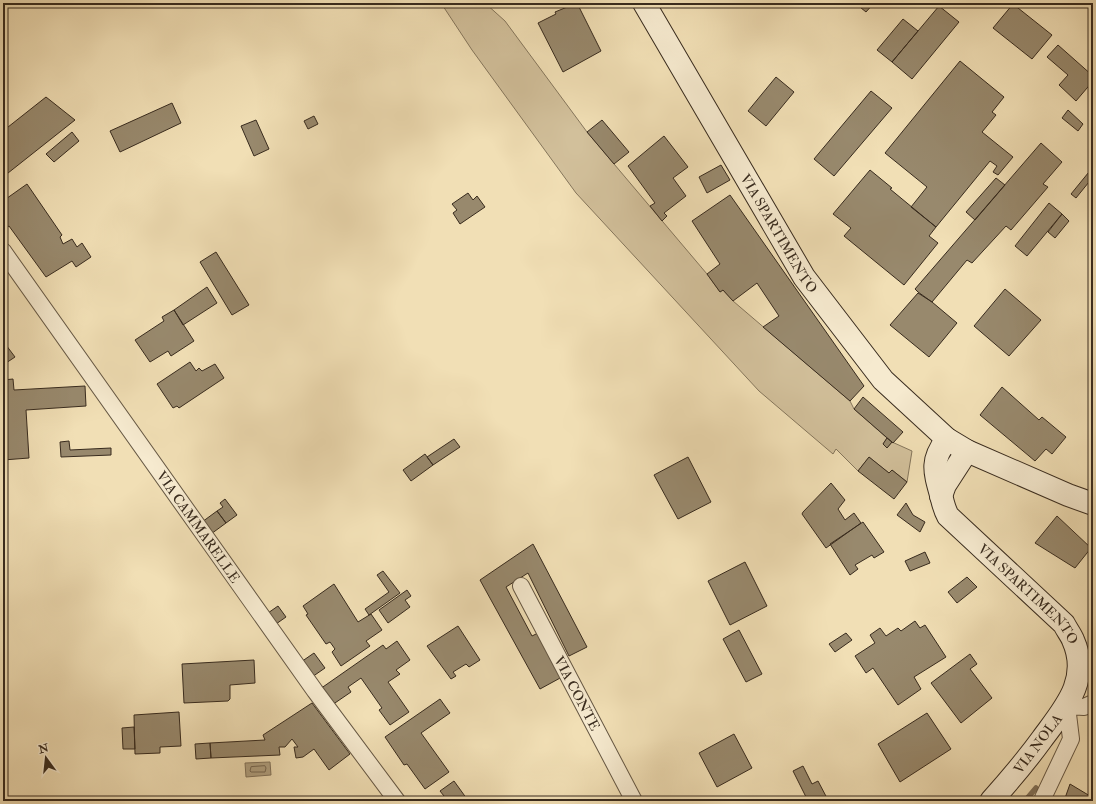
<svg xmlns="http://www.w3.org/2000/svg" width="1096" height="804" viewBox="0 0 1096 804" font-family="'IM FELL Double Pica',serif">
	<rect width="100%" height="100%" fill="#f1dfb5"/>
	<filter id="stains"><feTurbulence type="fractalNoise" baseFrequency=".005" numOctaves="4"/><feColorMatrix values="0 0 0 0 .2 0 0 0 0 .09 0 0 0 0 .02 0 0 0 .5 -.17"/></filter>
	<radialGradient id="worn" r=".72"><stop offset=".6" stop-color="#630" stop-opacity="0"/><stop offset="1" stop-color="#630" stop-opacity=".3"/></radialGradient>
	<path fill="#d2c09b" stroke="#85765c" d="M 441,3 L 485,3 L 505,21 L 587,132 L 707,274 L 720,292 L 723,290 L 733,301 L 850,401 L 854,409 L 887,438 L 883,444 L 887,448 L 892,442 L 912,451 L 907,482 L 892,470 L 889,473 L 869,457 L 858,471 L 836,449 L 833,454 L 759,391 L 576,193 L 472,50 Z"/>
	<path fill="#b2a282" stroke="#81725a" d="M 270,762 L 271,775 L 246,777 L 245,763 Z"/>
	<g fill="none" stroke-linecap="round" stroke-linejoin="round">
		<path stroke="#756650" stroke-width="1" d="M 265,766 L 266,768 L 265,772 L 251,772 L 250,771 L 251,767 Z"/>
		<path stroke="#81725a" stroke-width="5.5" d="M 1025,801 L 1036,788"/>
	</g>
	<path fill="#98896d" stroke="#382b1e" d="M 577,3 L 601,51 L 563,72 L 538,23 L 556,14 L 555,12 Z
		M 855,3 L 874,3 L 866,12 Z
		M 1013,4 L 1052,35 L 1032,59 L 993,28 Z
		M 939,6 L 959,22 L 912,79 L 892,62 Z
		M 903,19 L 918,31 L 892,62 L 877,50 Z
		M 1058,45 L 1093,76 L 1093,81 L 1076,101 L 1059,85 L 1068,75 L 1047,57 Z
		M 960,61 L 1004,97 L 992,112 L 996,115 L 982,132 L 1013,157 L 998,175 L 993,172 L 997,166 L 990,161 L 936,227 L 911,207 L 927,187 L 885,153 Z
		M 776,77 L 794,92 L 766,126 L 748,111 Z
		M 871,91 L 892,108 L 834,176 L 814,159 Z
		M 46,97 L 75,120 L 3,177 L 3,131 Z
		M 172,103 L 181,123 L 120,152 L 110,131 Z
		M 1068,110 L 1083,124 L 1078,131 L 1062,118 Z
		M 314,116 L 318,124 L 308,129 L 304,121 Z
		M 256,120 L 269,149 L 254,156 L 241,126 Z
		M 602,120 L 629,152 L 614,164 L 587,132 Z
		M 72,132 L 79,141 L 54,162 L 46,154 Z
		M 664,136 L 688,167 L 673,178 L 686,196 L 664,213 L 667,216 L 662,221 L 650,206 L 655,203 L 628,166 Z
		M 1041,143 L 1062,162 L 1043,184 L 1048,187 L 1011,230 L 1006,226 L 972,263 L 967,260 L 932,302 L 918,292 L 915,289 Z
		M 721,165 L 730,180 L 707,193 L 699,177 Z
		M 1093,167 L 1093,177 L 1076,198 L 1071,194 Z
		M 870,170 L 892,188 L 890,189 L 936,227 L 929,236 L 938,243 L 904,285 L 844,236 L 851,228 L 833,214 Z
		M 996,178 L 1005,185 L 975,220 L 966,212 Z
		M 27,184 L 62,235 L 60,237 L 63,244 L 72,239 L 77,247 L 82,243 L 91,257 L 76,267 L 72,261 L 46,277 L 9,226 L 3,230 L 3,201 Z
		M 468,193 L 473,200 L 477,196 L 485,207 L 460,224 L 453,213 L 457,210 L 452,204 Z
		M 730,195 L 864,386 L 850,401 L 763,327 L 779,316 L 757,283 L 733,301 L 723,290 L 720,292 L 707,274 L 720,264 L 692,221 Z
		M 1049,203 L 1062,214 L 1027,256 L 1015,246 Z
		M 1062,214 L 1069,221 L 1055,238 L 1048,232 Z
		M 216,252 L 249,305 L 232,315 L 200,262 Z
		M 207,287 L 217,303 L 183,325 L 174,310 Z
		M 1005,289 L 1041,320 L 1009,356 L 974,326 Z
		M 918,293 L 932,302 L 957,323 L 929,357 L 890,325 Z
		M 174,310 L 194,341 L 171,356 L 168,351 L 150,362 L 135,340 L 164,321 L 162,317 Z
		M 3,341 L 15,357 L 3,365 Z
		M 190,362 L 196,371 L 199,368 L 202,371 L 215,364 L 224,378 L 179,408 L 177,406 L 173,408 L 157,384 Z
		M 13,379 L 14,390 L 85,386 L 86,406 L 26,410 L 29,458 L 3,460 L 3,380 Z
		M 1002,387 L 1039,420 L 1042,417 L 1066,437 L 1052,454 L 1046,449 L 1035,461 L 980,415 Z
		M 863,397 L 903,432 L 893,443 L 854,409 Z
		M 887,438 L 892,442 L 887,448 L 883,444 Z
		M 454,439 L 460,447 L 433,465 L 427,457 Z
		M 69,441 L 70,450 L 111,448 L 111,455 L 61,457 L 60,442 Z
		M 425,454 L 433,465 L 411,481 L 403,470 Z
		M 688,457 L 711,502 L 678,519 L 654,475 Z
		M 869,457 L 889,473 L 892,470 L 907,482 L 894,499 L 858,471 Z
		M 831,483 L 845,500 L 838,509 L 845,520 L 854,513 L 861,523 L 826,548 L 802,514 L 803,512 Z
		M 225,499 L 237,515 L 226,523 L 217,511 L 223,507 L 220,503 Z
		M 906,503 L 913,515 L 925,522 L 920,532 L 897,515 Z
		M 217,511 L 226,523 L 211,534 L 202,522 Z
		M 1057,516 L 1091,548 L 1075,568 L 1035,543 Z
		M 863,522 L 884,552 L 874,558 L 872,555 L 855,565 L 858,569 L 850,575 L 830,544 Z
		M 533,544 L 587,647 L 569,656 L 528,573 L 506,587 L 532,636 L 538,633 L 562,677 L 540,689 L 480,580 Z
		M 925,552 L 930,563 L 910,571 L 905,561 Z
		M 745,562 L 767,606 L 730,625 L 708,581 Z
		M 383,571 L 400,593 L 369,615 L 365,609 L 389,592 L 377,575 Z
		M 967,577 L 977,587 L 957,603 L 948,592 Z
		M 334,584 L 358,622 L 371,614 L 382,630 L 366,641 L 370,646 L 341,666 L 332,652 L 335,649 L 330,642 L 326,644 L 306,615 L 308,614 L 303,606 Z
		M 407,590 L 411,596 L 405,600 L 410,607 L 388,623 L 379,610 Z
		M 278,606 L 286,617 L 276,624 L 268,613 Z
		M 915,621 L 920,628 L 925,625 L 946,657 L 914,677 L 921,689 L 898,705 L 873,668 L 866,673 L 855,656 L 875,643 L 870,635 L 880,628 L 886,636 L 898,628 L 901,631 Z
		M 458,626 L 480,660 L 469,667 L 466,664 L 453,672 L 456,676 L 451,679 L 427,646 Z
		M 739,630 L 762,674 L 746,682 L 723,639 Z
		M 846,633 L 852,640 L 835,652 L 829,644 Z
		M 397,641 L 410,660 L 396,670 L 400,674 L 388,682 L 409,712 L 390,725 L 379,710 L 382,708 L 361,678 L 348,687 L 351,692 L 332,705 L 320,689 L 383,645 L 386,649 Z
		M 314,653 L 325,668 L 312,677 L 301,662 Z
		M 970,654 L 977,664 L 970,669 L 992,698 L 961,723 L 931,683 Z
		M 254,660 L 255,683 L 230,685 L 230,699 L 228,701 L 184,703 L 182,664 Z
		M 440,699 L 450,713 L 421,733 L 449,772 L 425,789 L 407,764 L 404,765 L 385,737 Z
		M 312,703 L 350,754 L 329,770 L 314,749 L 303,757 L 296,758 L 294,747 L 298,747 L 292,739 L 285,747 L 279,747 L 280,755 L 211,758 L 210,743 L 265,740 L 263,735 Z
		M 179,712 L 181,746 L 160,747 L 160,753 L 135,754 L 134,715 Z
		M 927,713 L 951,749 L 900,782 L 878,744 Z
		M 134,727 L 135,749 L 123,749 L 122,728 Z
		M 734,734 L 752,768 L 717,787 L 699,753 Z
		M 210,743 L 211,758 L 196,759 L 195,744 Z
		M 803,766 L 812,784 L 818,781 L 828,800 L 808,801 L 793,771 Z
		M 454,781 L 467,799 L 464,801 L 448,801 L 440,791 Z
		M 1070,784 L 1090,796 L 1093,792 L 1093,801 L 1064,801 Z"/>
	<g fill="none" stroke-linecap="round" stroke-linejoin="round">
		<g stroke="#665844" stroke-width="18">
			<g id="street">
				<path id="s1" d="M 3,251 L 315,691 L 397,801"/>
				<path id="s2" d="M 521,586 L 634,801"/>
				<path d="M 1043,801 L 1043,798 L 1071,739 L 1067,706 L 1084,707 L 1093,703"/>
			</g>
		</g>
		<g stroke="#382b1e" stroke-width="24">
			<g id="secondary">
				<path id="s3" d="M 644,3 L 804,277 L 883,380 L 947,439 L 967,451 L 1068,495 L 1093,504"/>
				<path id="s4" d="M 947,439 C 931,460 934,470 941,495 C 943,503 944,509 948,516 L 1064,624 C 1067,630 1071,635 1073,640 C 1091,680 1064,709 1042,739 C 1026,761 1009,781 991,801"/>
				<path d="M 941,496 L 945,485 L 967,451"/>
			</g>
		</g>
		<use href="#street" stroke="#f6eacf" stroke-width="16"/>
		<use href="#secondary" stroke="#f6eacf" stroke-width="22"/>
	</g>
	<g text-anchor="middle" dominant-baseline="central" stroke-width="3" stroke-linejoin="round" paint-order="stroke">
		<g font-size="14" fill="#382b1e" stroke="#f6eacf">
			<text stroke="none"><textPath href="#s3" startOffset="267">VIA SPARTIMENTO</textPath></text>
			<text stroke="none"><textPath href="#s1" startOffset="338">VIA CAMMARELLE</textPath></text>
			<text stroke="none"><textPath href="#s4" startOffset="194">VIA SPARTIMENTO</textPath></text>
			<text stroke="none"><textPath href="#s2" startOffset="121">VIA CONTE</textPath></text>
			<text transform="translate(1038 744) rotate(-53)">VIA NOLA</text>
		</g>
	</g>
	<rect width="1096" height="804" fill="none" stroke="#f1dfb5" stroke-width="16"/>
	<rect x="4" y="4" width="1088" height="796" fill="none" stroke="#382b1e" stroke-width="2"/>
	<rect x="8" y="8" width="1080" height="788" fill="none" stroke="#382b1e"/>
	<g transform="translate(46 758) rotate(345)" stroke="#f6eacf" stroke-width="3" paint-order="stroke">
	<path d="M0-3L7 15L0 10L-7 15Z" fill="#382b1e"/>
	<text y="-6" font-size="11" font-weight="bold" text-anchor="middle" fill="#382b1e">N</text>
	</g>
	<rect width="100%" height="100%" filter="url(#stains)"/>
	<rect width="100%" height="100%" fill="url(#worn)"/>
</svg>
